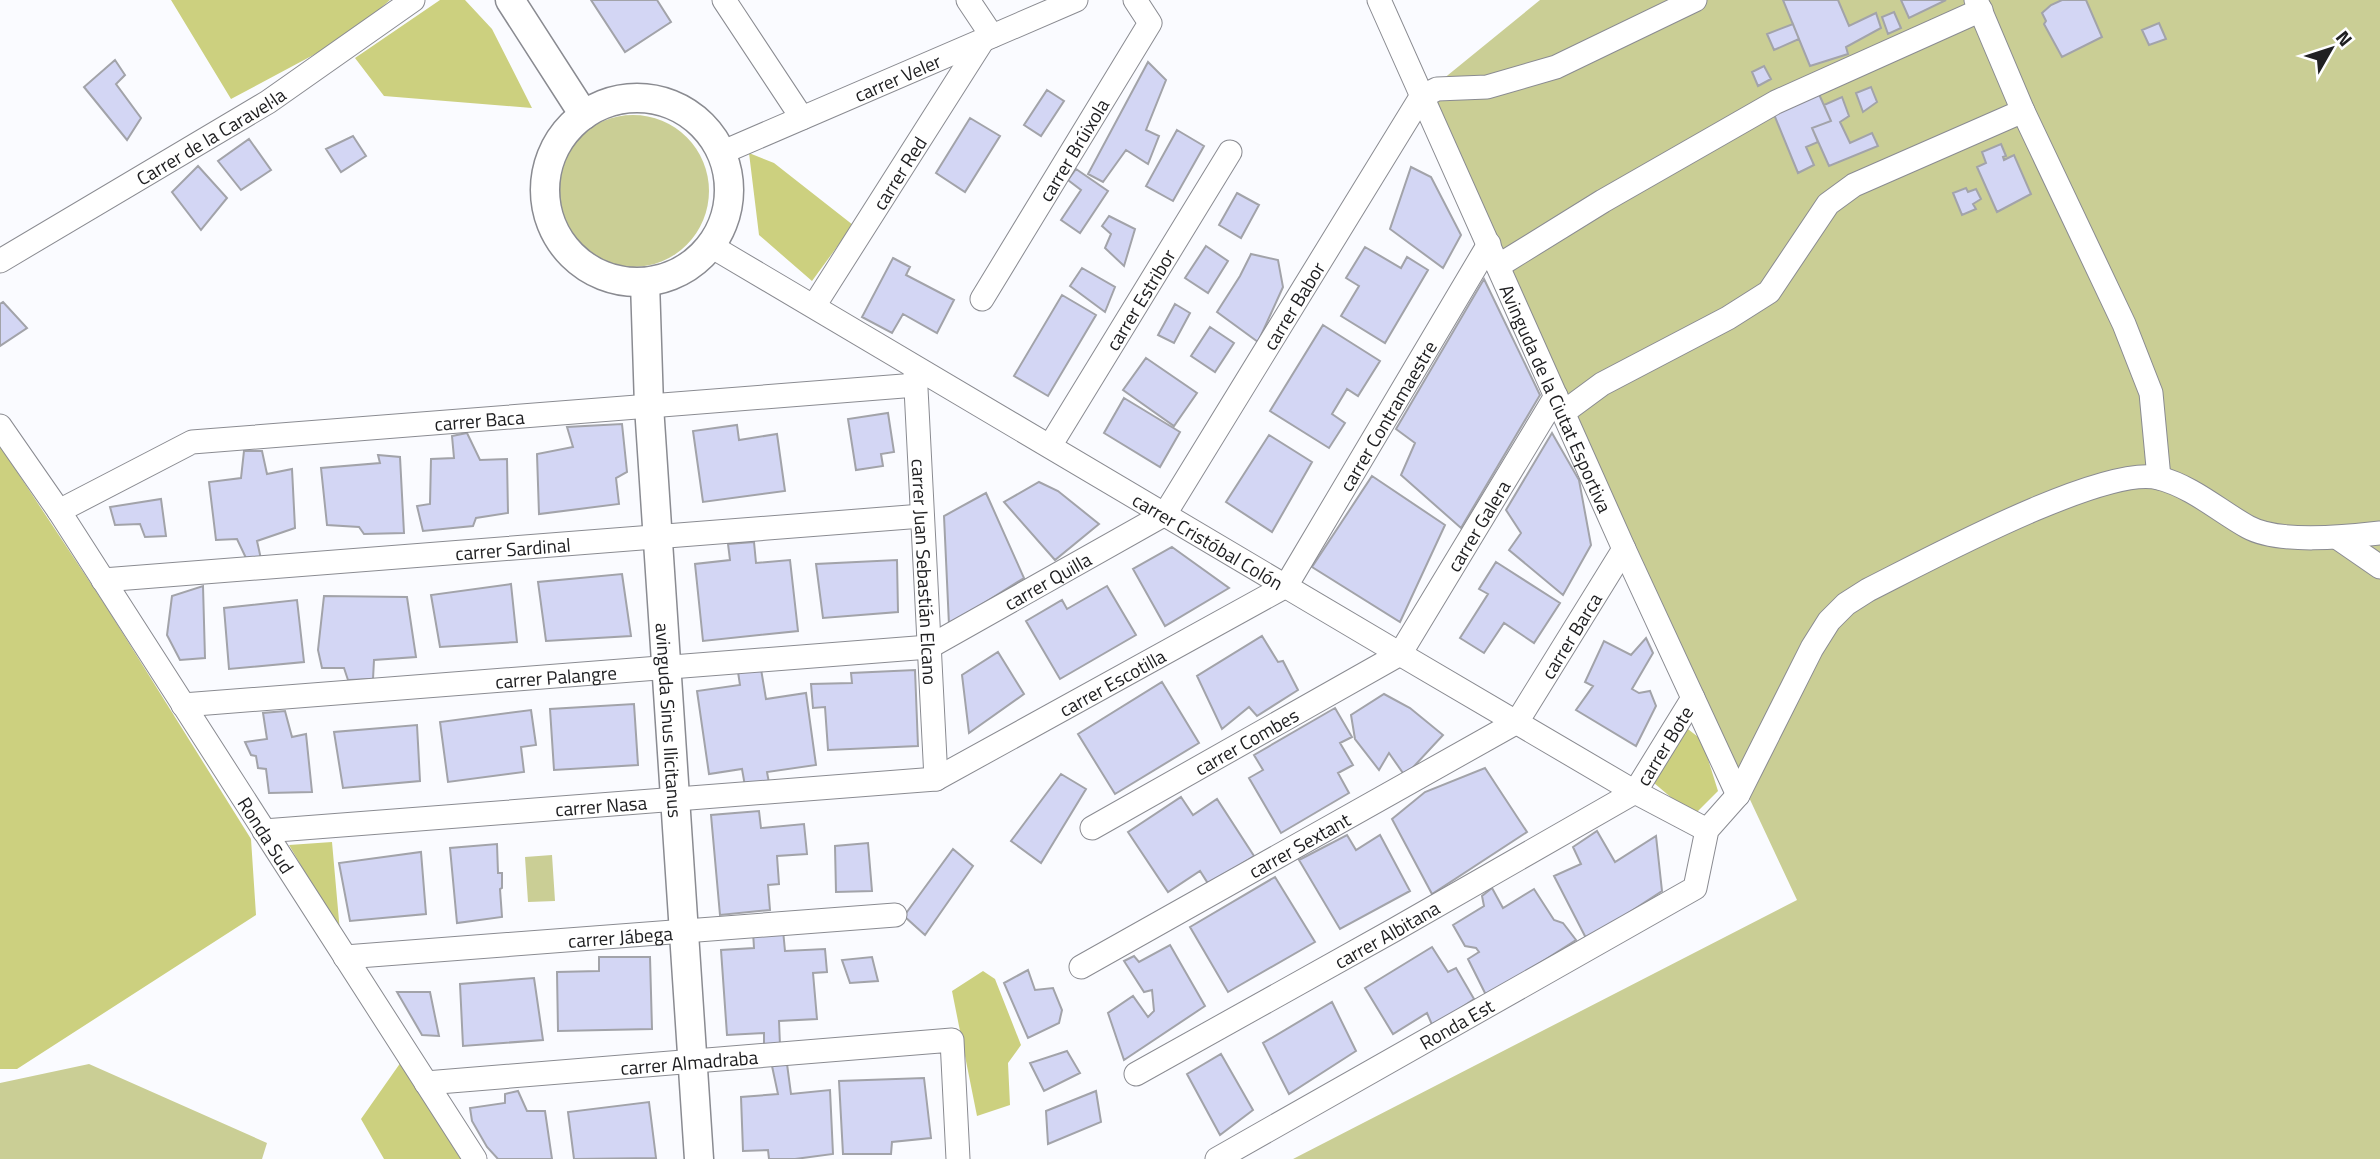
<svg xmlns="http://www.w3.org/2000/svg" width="2380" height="1159" viewBox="0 0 2380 1159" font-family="'Titillium Web',sans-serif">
	<rect width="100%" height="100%" fill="#fafbff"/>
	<path fill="#cace95" d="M 1540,0 L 2380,0 L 2380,1159 L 1293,1159 L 1797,900 L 1421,97 Z
		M557 191a76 76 0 1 1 152 0a76 76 0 1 1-152 0Z
		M 552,855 L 555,901 L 528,902 L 525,857 Z
		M 89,1064 L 267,1143 L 262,1159 L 0,1159 L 0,1083 Z"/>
	<path fill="#ccd07f" d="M 171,0 L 390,0 L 347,37 L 231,99 Z
		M 440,0 L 465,0 L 492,29 L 532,108 L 384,96 L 355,58 Z
		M 749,153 L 774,163 L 853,225 L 812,281 L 759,235 Z
		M 0,446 L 107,608 L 251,839 L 256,915 L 17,1069 L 0,1069 Z
		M 1684,726 L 1702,740 L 1718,791 L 1693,816 L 1654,783 Z
		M 332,842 L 340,932 L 289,845 Z
		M 983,971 L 995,979 L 1021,1045 L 1008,1063 L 1010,1105 L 977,1116 L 952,991 Z
		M 401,1062 L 464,1159 L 384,1159 L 361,1119 Z"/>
	<path fill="#d3d6f4" stroke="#a2a3a9" stroke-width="2" d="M 591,0 L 657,0 L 671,22 L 625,52 Z
		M 1783,0 L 1838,0 L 1849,26 L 1876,13 L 1881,28 L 1846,47 L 1848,54 L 1810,66 Z
		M 1901,0 L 1946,0 L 1909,18 Z
		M 2062,0 L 2086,0 L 2102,37 L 2062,57 L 2044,24 L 2046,21 L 2042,13 L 2051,5 Z
		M 1894,12 L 1901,28 L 1888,34 L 1882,17 Z
		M 2159,23 L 2166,39 L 2149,45 L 2142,30 Z
		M 1793,24 L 1799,39 L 1774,50 L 1767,34 Z
		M 115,60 L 125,75 L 116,84 L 141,118 L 127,140 L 84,87 Z
		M 1148,62 L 1166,80 L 1146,130 L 1159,136 L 1148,164 L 1126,150 L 1103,182 L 1088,174 Z
		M 1764,66 L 1771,79 L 1758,86 L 1752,72 Z
		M 1871,87 L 1877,102 L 1863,112 L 1856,93 Z
		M 1047,90 L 1064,101 L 1041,136 L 1024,125 Z
		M 1818,92 L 1831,121 L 1812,128 L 1818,142 L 1806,147 L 1814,165 L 1798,173 L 1773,112 Z
		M 1842,97 L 1849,116 L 1840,122 L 1850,143 L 1872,133 L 1878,146 L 1829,166 L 1812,128 L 1831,121 L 1824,105 Z
		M 970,118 L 1000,136 L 965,192 L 936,173 Z
		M 1177,130 L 1204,146 L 1173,201 L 1146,186 Z
		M 353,136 L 366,156 L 341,172 L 326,149 Z
		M 249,139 L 271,170 L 241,190 L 218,161 Z
		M 2001,144 L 2006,156 L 2003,157 L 2004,160 L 2014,155 L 2031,194 L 1997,212 L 1977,167 L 1986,163 L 1982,152 Z
		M 198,166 L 227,198 L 201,230 L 172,192 Z
		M 1411,167 L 1431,177 L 1461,235 L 1443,268 L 1390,229 Z
		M 1076,169 L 1108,191 L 1080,233 L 1061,220 L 1081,190 L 1068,180 Z
		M 1966,188 L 1968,192 L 1976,189 L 1981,199 L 1973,204 L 1976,209 L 1962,215 L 1953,193 Z
		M 1237,193 L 1259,205 L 1241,238 L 1219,225 Z
		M 1109,216 L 1135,229 L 1124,266 L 1105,248 L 1111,234 L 1102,226 Z
		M 1206,246 L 1228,261 L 1208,293 L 1185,278 Z
		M 1365,247 L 1401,268 L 1407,257 L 1428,270 L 1385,343 L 1341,316 L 1359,286 L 1346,278 Z
		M 1251,254 L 1278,260 L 1283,287 L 1258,342 L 1217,312 L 1240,276 Z
		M 893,258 L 910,267 L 906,275 L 954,300 L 937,333 L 903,314 L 892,333 L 862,317 Z
		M 1082,268 L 1115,287 L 1105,312 L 1070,286 Z
		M 1484,279 L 1540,395 L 1461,528 L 1401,475 L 1415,443 L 1396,429 Z
		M 1062,295 L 1096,315 L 1048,396 L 1014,376 Z
		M 3,302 L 27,328 L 0,346 L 0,304 Z
		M 1175,304 L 1190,313 L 1174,343 L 1158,335 Z
		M 1323,325 L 1380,361 L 1358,396 L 1347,389 L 1332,414 L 1345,423 L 1329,448 L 1270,411 Z
		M 1210,327 L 1234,343 L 1215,372 L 1191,356 Z
		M 1146,358 L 1197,393 L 1174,426 L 1123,390 Z
		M 1124,398 L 1180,432 L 1160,467 L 1104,433 Z
		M 888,413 L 894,452 L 881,454 L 883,466 L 856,470 L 848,419 Z
		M 622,424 L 627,472 L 616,478 L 619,504 L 539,514 L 537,454 L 573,447 L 567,427 Z
		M 737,425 L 739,440 L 777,434 L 785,491 L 703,502 L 693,431 Z
		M 467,433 L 480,460 L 507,459 L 508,513 L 476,518 L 473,526 L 423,531 L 417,506 L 430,504 L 431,459 L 454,458 L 452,436 Z
		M 1552,433 L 1579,480 L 1591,545 L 1563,595 L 1509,550 L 1521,533 L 1506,510 Z
		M 1269,435 L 1312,462 L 1272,532 L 1226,502 Z
		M 244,451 L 262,451 L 267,474 L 292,469 L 295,528 L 257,541 L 261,559 L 246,558 L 237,539 L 216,540 L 209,482 L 241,478 Z
		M 378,455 L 400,457 L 404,533 L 364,534 L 359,527 L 327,525 L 321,468 L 380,463 Z
		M 1372,476 L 1445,525 L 1400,622 L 1312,567 Z
		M 1039,482 L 1058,491 L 1099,524 L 1055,560 L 1004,502 Z
		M 986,493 L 1024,578 L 949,625 L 944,516 Z
		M 161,499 L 166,536 L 145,537 L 140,524 L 115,525 L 110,507 Z
		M 754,542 L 756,563 L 790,560 L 798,631 L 703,641 L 695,564 L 730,560 L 728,544 Z
		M 1172,547 L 1229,588 L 1165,626 L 1133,569 Z
		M 897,560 L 898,612 L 823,618 L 816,564 Z
		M 1496,562 L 1560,603 L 1534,643 L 1504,623 L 1484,653 L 1460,638 L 1488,594 L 1479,589 Z
		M 622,574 L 631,636 L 546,641 L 538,582 Z
		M 511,584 L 517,642 L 440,647 L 431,595 Z
		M 203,586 L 205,658 L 180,660 L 167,635 L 172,596 Z
		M 1107,586 L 1136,635 L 1060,679 L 1026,621 L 1062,600 L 1067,609 Z
		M 324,596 L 407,597 L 416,657 L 374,660 L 373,679 L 348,680 L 344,668 L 322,668 L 318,650 Z
		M 297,600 L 304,662 L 229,669 L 224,608 Z
		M 1262,636 L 1278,662 L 1283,661 L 1298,690 L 1257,716 L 1249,707 L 1222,729 L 1197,676 Z
		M 1646,638 L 1653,653 L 1632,689 L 1639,693 L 1650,691 L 1656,706 L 1636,746 L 1576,710 L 1593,686 L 1585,682 L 1604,641 L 1631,655 Z
		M 998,652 L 1024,694 L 969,733 L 962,675 Z
		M 761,669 L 766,699 L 806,693 L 816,765 L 767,772 L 769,783 L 745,786 L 742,769 L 709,774 L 697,691 L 740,685 L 738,672 Z
		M 915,670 L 918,746 L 828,750 L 825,707 L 813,708 L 811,684 L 852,683 L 851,673 Z
		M 1162,682 L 1199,743 L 1115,794 L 1078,734 Z
		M 1384,694 L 1410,708 L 1443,735 L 1405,776 L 1389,753 L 1379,770 L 1355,739 L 1351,715 Z
		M 634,704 L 638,765 L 554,770 L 550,709 Z
		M 1335,708 L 1352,737 L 1340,743 L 1353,765 L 1338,773 L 1349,793 L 1281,833 L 1249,778 L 1263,770 L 1254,755 Z
		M 531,710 L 536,745 L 521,747 L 524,772 L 448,782 L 440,722 Z
		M 285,711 L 292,737 L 306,734 L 312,792 L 269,793 L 266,769 L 258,768 L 256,756 L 251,755 L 245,742 L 267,739 L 263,713 Z
		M 417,725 L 420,781 L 343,788 L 334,732 Z
		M 1485,768 L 1527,832 L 1432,894 L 1392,819 L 1425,792 Z
		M 1061,774 L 1086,789 L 1041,863 L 1011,841 Z
		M 1181,797 L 1193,815 L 1217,799 L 1254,856 L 1209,885 L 1200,871 L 1168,892 L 1128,832 Z
		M 759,811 L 761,828 L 804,824 L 807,854 L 777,856 L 779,884 L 768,885 L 770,910 L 720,915 L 711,815 Z
		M 1597,831 L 1615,862 L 1656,836 L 1662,891 L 1587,940 L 1554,876 L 1581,864 L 1573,847 Z
		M 1347,835 L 1356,850 L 1380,835 L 1410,891 L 1340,929 L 1299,860 Z
		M 868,843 L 872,891 L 836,892 L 835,846 Z
		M 497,844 L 498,873 L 502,873 L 502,888 L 500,889 L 502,917 L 457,923 L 450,848 Z
		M 953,849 L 973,866 L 925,935 L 904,916 Z
		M 421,852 L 426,914 L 350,921 L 339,863 Z
		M 1275,877 L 1315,942 L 1228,992 L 1190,927 Z
		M 1492,888 L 1503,908 L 1534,889 L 1554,920 L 1563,923 L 1576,940 L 1487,997 L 1468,959 L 1479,952 L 1476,948 L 1465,946 L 1453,925 L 1484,906 L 1482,896 Z
		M 783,930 L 785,951 L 825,949 L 827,972 L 813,973 L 817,1019 L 779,1021 L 780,1045 L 764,1046 L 764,1033 L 727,1035 L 721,950 L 754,948 L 753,932 Z
		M 1170,945 L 1205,1006 L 1124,1060 L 1108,1013 L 1133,996 L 1148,1017 L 1154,1011 L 1152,990 L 1144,992 L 1124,961 L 1134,956 L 1139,962 Z
		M 1432,947 L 1448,972 L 1456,968 L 1474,999 L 1433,1027 L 1427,1013 L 1393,1034 L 1365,988 Z
		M 599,957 L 650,957 L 652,1029 L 558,1031 L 557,972 L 599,971 Z
		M 872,957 L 878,981 L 850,983 L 842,960 Z
		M 1028,970 L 1035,990 L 1053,988 L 1062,1010 L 1059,1023 L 1028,1038 L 1004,983 Z
		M 534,978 L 543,1040 L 463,1046 L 460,984 Z
		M 397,992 L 430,992 L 439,1036 L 422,1035 Z
		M 1332,1002 L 1356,1051 L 1289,1094 L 1263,1043 Z
		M 1067,1051 L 1080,1073 L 1044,1091 L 1030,1063 Z
		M 1221,1054 L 1253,1110 L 1220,1135 L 1187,1074 Z
		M 787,1064 L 791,1094 L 830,1090 L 833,1154 L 795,1159 L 769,1159 L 768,1150 L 743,1151 L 741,1097 L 778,1094 L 772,1066 Z
		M 924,1078 L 931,1138 L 892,1142 L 891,1154 L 843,1154 L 839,1081 Z
		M 518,1091 L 527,1111 L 545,1111 L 552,1159 L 498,1159 L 487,1147 L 472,1121 L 470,1108 L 505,1103 L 505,1094 Z
		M 1096,1091 L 1101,1122 L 1048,1144 L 1046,1111 Z
		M 649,1102 L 656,1158 L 574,1159 L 568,1112 Z"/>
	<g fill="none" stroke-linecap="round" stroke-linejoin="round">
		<g stroke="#8a8b91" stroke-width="25">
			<g id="minor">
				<path d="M 724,0 L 802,118"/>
				<path d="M 968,0 L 992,36"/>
				<path id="s1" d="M 1379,0 L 1624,549 L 1738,795"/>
				<path d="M 1976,0 L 2023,111 L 2124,324 L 2151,393 L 2159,478"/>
				<path id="s2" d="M 721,153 L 1076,0"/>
				<path id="s3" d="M 711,246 L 1400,654 L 1635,792 L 1707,830"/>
				<path id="s4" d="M 0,261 L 268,102 L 413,0"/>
				<path d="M 1498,266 L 1603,201 L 1776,102 L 1981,10"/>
				<path id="s5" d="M 982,299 L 1150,23 L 1135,0"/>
				<path id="s6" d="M 814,306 L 983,40"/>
				<path id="s7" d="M 915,369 L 936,779"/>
				<path d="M 1564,412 L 1602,384 L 1728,318 L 1769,292 L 1828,204 L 1854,185 L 2023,111"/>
				<path id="s8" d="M 0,426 L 59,511 L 475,1159"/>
				<path id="s9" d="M 1050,446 L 1230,152"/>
				<path id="s10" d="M 59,511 L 192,442 L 916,385"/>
				<path d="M 2338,538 L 2380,567"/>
				<path id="s11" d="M 103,580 L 922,516"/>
				<path id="s12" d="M 183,705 L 929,647 L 1165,514 L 1421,97 L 1437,89 L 1487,87 L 1556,67 L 1695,0"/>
				<path id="s13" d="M 1092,828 L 1400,654 L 1556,396"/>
				<path id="s14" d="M 264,831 L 936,779 L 1286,586 L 1489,244"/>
				<path id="s15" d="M 345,957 L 895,915"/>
				<path id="s16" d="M 1081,967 L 1517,722 L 1624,549"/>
				<path id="s17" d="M 1136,1074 L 1394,930 L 1635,792 L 1693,698"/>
				<path id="s18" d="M 426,1083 L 952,1040 L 958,1159"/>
				<path id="s19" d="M 1217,1159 L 1695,888 L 1707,830 L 1738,795 L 1812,648 L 1829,621 L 1846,604 L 1868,590 C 1924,562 2104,464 2159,478 C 2193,487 2219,511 2248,527 C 2279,544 2346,537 2380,533"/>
			</g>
		</g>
		<g stroke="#8a8b91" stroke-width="31">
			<g id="tertiary">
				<path d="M 510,0 L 584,115"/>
				<circle cx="637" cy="190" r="92"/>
				<path id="s20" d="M 645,282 L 649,406 L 699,1159"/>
			</g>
		</g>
		<use href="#minor" stroke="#fff" stroke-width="23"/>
		<use href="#tertiary" stroke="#fff" stroke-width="28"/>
	</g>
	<g text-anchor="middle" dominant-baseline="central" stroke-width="7" stroke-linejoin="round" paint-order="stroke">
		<g font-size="19" fill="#202022" stroke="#fff">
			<text stroke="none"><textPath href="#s2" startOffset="192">carrer Veler</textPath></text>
			<text stroke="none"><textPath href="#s4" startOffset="245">Carrer de la Caravel·la</textPath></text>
			<text stroke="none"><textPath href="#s5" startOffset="175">carrer Brúixola</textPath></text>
			<text stroke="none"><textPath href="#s6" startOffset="158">carrer Red</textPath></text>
			<text stroke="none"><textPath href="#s9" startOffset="172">carrer Estribor</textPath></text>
			<text stroke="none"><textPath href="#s12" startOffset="1264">carrer Babor</textPath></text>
			<text stroke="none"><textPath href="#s1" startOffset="436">Avinguda de la Ciutat Esportiva</textPath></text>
			<text stroke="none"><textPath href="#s14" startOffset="1272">carrer Contramaestre</textPath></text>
			<text stroke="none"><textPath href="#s10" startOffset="438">carrer Baca</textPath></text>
			<text stroke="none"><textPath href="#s13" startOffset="504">carrer Galera</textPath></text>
			<text stroke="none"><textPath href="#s3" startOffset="578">carrer Cristóbal Colón</textPath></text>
			<text stroke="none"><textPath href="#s11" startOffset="411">carrer Sardinal</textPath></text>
			<text stroke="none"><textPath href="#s7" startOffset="203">carrer Juan Sebastián Elcano</textPath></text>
			<text stroke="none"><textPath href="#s12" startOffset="884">carrer Quilla</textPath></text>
			<text stroke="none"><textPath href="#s16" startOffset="602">carrer Barca</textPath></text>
			<text stroke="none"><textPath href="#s12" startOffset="374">carrer Palangre</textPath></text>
			<text stroke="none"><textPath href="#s14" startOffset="875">carrer Escotilla</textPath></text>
			<text stroke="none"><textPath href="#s20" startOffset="439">avinguda Sinus Ilicitanus</textPath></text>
			<text stroke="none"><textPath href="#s13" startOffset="177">carrer Combes</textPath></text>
			<text stroke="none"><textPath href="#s17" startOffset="628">carrer Bote</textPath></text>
			<text stroke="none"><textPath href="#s14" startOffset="338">carrer Nasa</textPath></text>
			<text stroke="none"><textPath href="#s8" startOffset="488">Ronda Sud</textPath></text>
			<text stroke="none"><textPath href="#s16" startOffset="250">carrer Sextant</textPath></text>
			<text stroke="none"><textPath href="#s17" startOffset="287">carrer Albitana</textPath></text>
			<text stroke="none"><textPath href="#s15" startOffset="276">carrer Jábega</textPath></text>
			<text stroke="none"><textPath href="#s19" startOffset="275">Ronda Est</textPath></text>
			<text stroke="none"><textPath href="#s18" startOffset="264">carrer Almadraba</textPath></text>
		</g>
	</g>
	<g transform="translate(2331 49) rotate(51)" stroke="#ffffff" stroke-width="5" paint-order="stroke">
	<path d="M0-5L12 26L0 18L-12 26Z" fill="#202022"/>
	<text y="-10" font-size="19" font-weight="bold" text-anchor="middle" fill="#202022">N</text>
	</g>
</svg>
